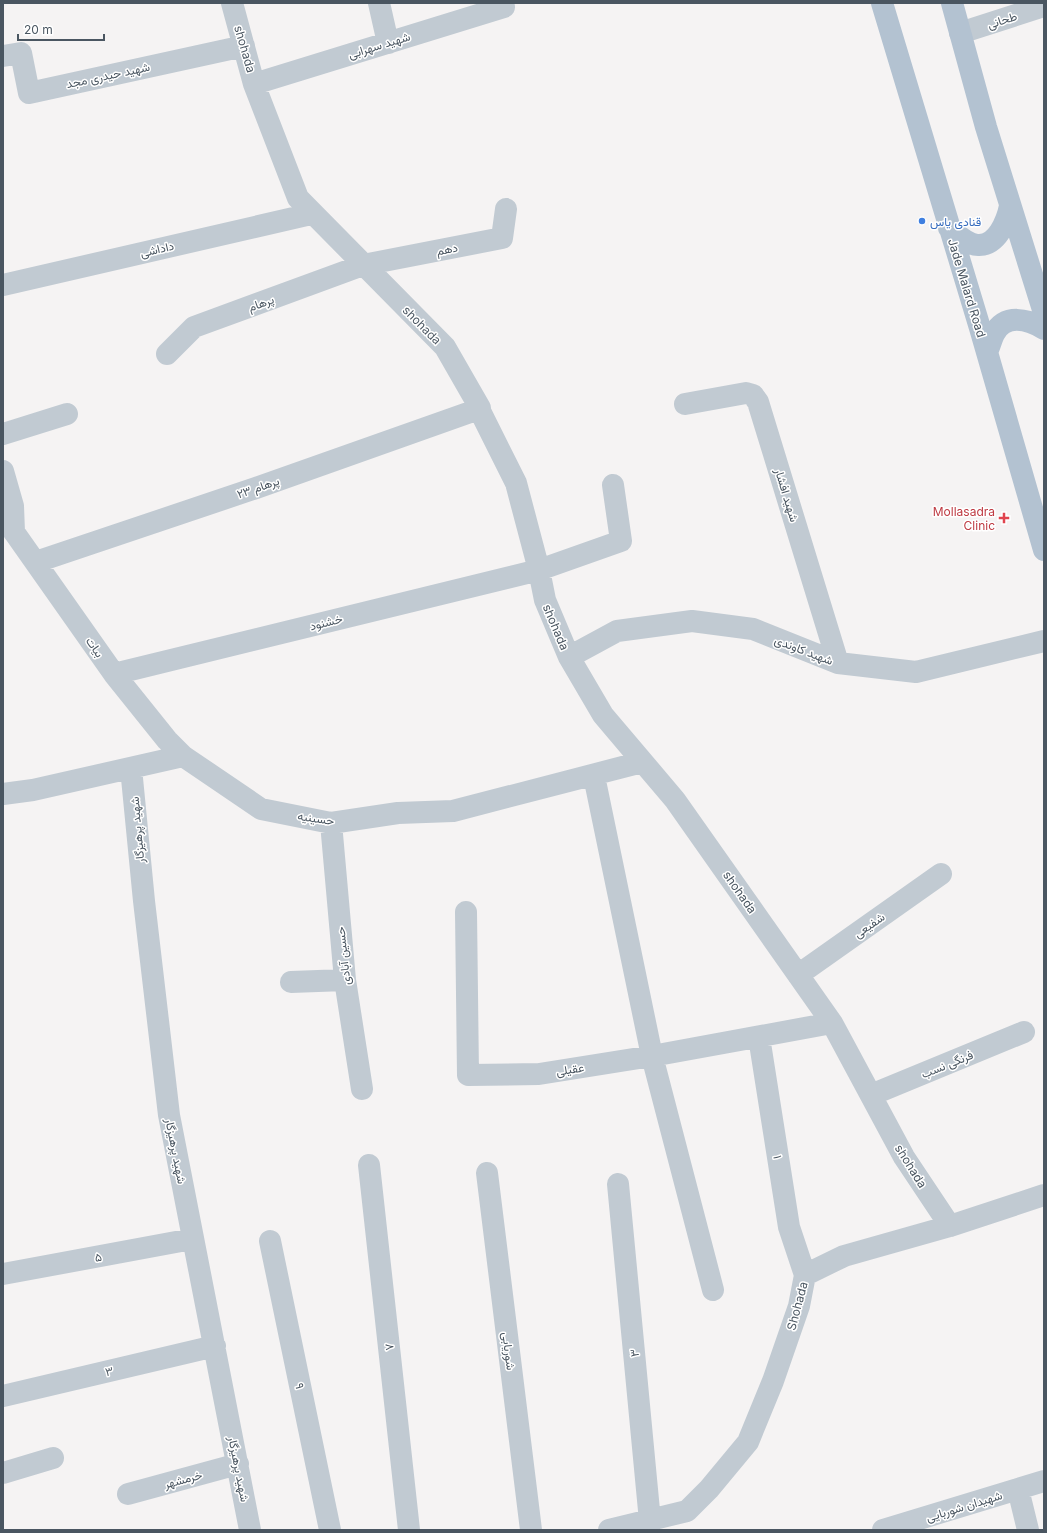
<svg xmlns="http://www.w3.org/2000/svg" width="1047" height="1533" viewBox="0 0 1047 1533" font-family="Inter,Vazirmatn,sans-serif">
	<rect width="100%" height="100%" fill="#f5f3f3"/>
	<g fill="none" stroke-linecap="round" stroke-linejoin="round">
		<path stroke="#c1cad2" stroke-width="22" d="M 232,3 L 254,84 L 298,198 L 445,347 L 480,408 L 479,409 L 516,483 L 539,570 L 545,600 L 569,657 L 603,715 L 675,800 L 832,1023 L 904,1157 L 950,1226
			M 379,3 L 388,43
			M 960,33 L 1044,6
			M 3,56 L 21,53 L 29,93 L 244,46
			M 254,84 L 504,7 L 503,3
			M 3,285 L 311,214
			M 167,354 L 194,327 L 363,265 L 502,238 L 506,209
			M 685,404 L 746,393 L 753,395 L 758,402 L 838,663
			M 3,434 L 67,414
			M 3,471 L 13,506 L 14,532
			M 14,532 L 114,674 L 167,740 L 183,756 L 261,809 L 331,823 L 398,813 L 453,811 L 642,762
			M 36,562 L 256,488 L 479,409
			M 569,657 L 617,631 L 692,621 L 753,629 L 838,663 L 916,672 L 1044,641
			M 114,674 L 539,570 L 621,541 L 613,485
			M 131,768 L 144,901 L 169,1115 L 250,1530
			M 594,776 L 652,1056 L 713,1290
			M 3,794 L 33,790 L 183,756
			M 331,823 L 345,980 L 362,1089
			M 466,912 L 468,1075 L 539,1074 L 652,1056 L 832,1023
			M 798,975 L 941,874
			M 291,982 L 345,980
			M 759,1037 L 789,1227 L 805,1275
			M 871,1095 L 1024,1032
			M 369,1165 L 409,1530
			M 487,1173 L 531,1530
			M 618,1184 L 650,1521
			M 270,1241 L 330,1530
			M 3,1274 L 192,1239
			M 3,1396 L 215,1346
			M 3,1473 L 53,1458
			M 1018,1489 L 1028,1530
			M 128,1494 L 238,1464
			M 609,1530 L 687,1511 L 709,1489 L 748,1442 L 773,1381 L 799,1306 L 805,1275 L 844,1256 L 950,1226 L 1044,1195
			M 883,1530 L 1044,1481"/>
		<path stroke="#b3c2d1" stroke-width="22" d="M 882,3 L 980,328 L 1044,550
			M 952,3 L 986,127 L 1044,313
			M 949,228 C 957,234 967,245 978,245 C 997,246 1007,221 1010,206
			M 987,352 C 990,346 991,340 994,334 C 1005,313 1028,319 1044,329"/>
	</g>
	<circle fill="#3f7fe0" stroke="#fff" stroke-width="1.5" cx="922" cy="221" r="4"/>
	<path fill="#e0444e" stroke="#fff" stroke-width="1.5" d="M1002 512h4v4h4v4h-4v4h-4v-4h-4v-4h4z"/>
	<g text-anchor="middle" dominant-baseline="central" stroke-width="3" stroke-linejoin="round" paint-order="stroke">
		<g font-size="12" fill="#4a5661" stroke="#fff">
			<text transform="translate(1002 20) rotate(-18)">طحانی</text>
			<text transform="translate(379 45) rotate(-17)">شهید سهرابی</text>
			<text transform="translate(245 49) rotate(74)">shohada</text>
			<text transform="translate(108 75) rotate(-12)">شهید حیدری مجد</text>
			<text transform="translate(157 249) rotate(-13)">داداشی</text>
			<text transform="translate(447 249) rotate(-11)">دهم</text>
			<text transform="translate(967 288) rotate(73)">Jade Malard Road</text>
			<text transform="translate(261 303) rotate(-20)">پرهام</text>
			<text transform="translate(422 325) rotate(45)">shohada</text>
			<text transform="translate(258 487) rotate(-19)">پرهام ۲۳</text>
			<text transform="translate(787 495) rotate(73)">شهید افشار</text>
			<text transform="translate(326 622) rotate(-14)">خشنود</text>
			<text transform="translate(556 627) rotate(67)">shohada</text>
			<text transform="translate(95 647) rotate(55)">بیات</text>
			<text transform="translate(804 650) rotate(21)">شهید کاوندی</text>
			<text transform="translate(316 818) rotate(8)">حسینیه</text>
			<text transform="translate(137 830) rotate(-95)">شهید پرهیزگار</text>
			<text transform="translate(740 892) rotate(55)">shohada</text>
			<text transform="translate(869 925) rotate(-35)">شفیعی</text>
			<text transform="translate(343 956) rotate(-96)">حسین آبادی</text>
			<text transform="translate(947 1064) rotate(-22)">فرنگی نسب</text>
			<text transform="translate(570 1069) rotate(-9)">عقیلی</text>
			<text transform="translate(176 1151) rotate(79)">شهید پرهیزگار</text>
			<text transform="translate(778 1157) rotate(81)">۱</text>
			<text transform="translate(911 1166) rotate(58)">shohada</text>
			<text transform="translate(98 1257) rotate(-11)">۵</text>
			<text transform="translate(797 1306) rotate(-75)">Shohada</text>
			<text transform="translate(389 1347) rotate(-96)">۷</text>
			<text transform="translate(509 1351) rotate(83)">شوریابی</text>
			<text transform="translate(634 1353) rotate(-96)">۳</text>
			<text transform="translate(109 1371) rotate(-13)">۳</text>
			<text transform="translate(300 1386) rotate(78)">۹</text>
			<text transform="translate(239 1469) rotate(79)">شهید پرهیزگار</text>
			<text transform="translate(183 1479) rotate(-15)">خرمشهر</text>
			<text transform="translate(964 1506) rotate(-17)">شهیدان شوربایی</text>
		</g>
		<g font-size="12" fill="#366cbe" stroke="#fff" text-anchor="start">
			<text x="930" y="221">قنادی یاس</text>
		</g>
		<g font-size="12" fill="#be3a42" stroke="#fff" text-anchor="end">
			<text x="995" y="511">Mollasadra<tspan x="995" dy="14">Clinic</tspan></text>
		</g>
	</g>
	<rect width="1047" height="1533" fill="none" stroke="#4a5661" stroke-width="8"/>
	<path d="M18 34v6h86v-6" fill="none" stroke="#4a5661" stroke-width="2"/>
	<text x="24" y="34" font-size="12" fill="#4a5661" stroke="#ffffff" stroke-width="3" paint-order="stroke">20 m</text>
</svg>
